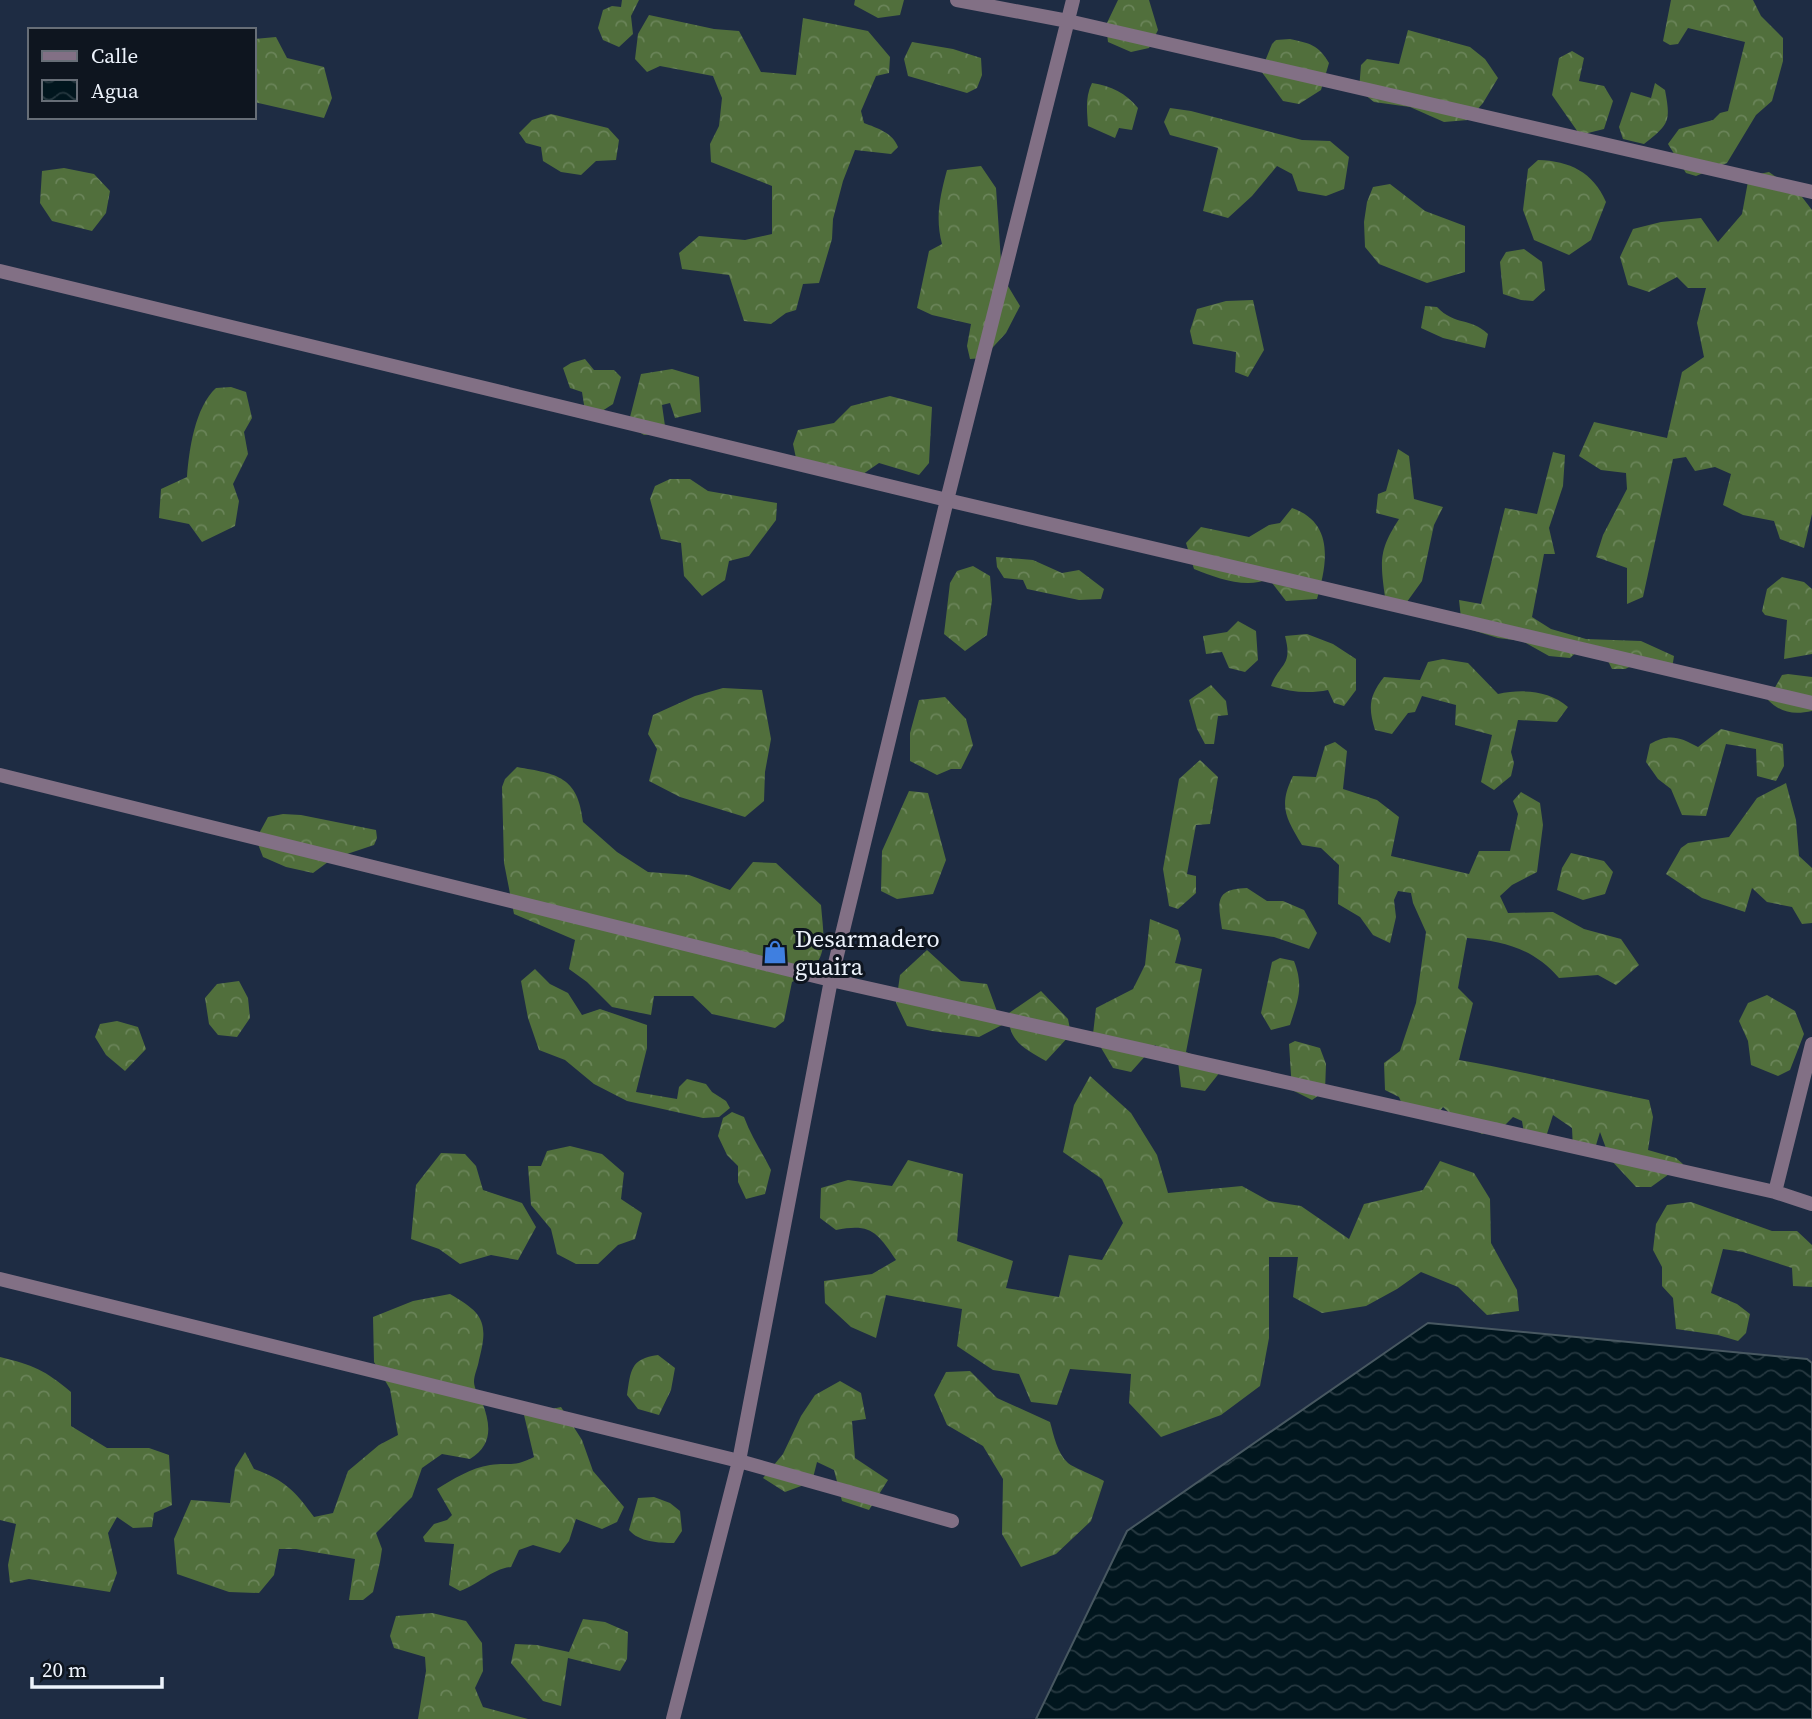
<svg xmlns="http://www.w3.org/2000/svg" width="1812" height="1719" viewBox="0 0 1812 1719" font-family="'Source Serif 4',serif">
	<defs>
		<pattern id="forest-crowns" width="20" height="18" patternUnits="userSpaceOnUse" patternTransform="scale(1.75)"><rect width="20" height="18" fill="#516f3c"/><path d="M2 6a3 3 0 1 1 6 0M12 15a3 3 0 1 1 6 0" fill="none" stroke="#6a8459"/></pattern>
		<pattern id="water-waves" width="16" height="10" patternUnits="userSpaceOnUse" patternTransform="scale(1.75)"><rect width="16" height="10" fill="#01161e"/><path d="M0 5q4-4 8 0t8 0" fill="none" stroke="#263840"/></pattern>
	</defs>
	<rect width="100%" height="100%" fill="#1e2c43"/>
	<path fill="url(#forest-crowns)" d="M 622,0 L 639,0 L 631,16 L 633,34 L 619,47 L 603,40 L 598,28 L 603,10 L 612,6 L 621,7 Z
		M 855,0 L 904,0 L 900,15 L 878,18 L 854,5 Z
		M 1118,0 L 1149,0 L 1158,30 L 1149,48 L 1131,52 L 1108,42 L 1106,25 Z
		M 1671,0 L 1753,0 L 1761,16 L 1783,38 L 1783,61 L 1772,101 L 1756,115 L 1727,163 L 1696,176 L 1686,173 L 1668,144 L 1679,129 L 1713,120 L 1720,113 L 1728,111 L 1745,42 L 1688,28 L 1678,44 L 1670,45 L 1663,41 Z
		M 649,15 L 714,29 L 739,31 L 761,72 L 796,75 L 803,18 L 868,31 L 890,57 L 889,73 L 876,76 L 861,111 L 864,123 C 877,128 893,133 898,147 L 891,154 L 855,150 L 843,181 L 833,219 L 832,239 L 819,283 L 803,284 L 796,310 L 786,313 L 771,324 L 744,321 L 729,275 L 682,269 L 679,253 L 699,236 L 745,240 L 772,234 L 772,186 L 711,162 L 710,144 L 719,126 L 722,98 L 713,76 L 660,66 L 647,72 L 635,59 L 638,34 Z
		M 1408,30 L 1470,47 L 1485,59 L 1498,78 L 1483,103 L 1468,120 L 1444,122 L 1410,107 L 1374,102 L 1359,90 L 1361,65 L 1367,59 L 1399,64 Z
		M 276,37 L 287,58 L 324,67 L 332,98 L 324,118 L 254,102 L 254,39 Z
		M 1290,39 C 1309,43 1319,45 1329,63 L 1321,90 L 1299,104 L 1283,101 L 1261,71 L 1272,44 L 1276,40 Z
		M 912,42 L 953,49 L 981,58 L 982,75 L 977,88 L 967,93 L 908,76 L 904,59 Z
		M 1572,51 L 1584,58 L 1579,81 L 1604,86 L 1613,101 L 1604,129 L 1580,135 L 1552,95 L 1559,58 Z
		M 1092,83 C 1111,86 1126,93 1138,108 L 1132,130 L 1119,128 L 1115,138 L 1088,126 C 1087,111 1085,97 1092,83 Z
		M 1655,83 L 1665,90 C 1671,122 1669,124 1644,144 L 1623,139 L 1619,127 L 1631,92 L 1651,98 Z
		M 1170,108 L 1191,111 L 1302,140 L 1330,141 L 1349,157 L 1344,189 L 1326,196 L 1298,191 L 1292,174 L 1277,166 L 1252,196 L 1228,218 L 1203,211 L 1218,148 L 1170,135 L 1164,122 Z
		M 551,114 L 608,128 L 619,140 L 616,160 L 596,161 L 581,175 L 561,172 L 543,161 L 541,147 L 526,143 L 519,133 L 532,120 Z
		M 1538,160 C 1570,161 1593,172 1606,202 L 1591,240 L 1569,255 L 1534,240 L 1523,210 L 1528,169 Z
		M 981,166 L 996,188 L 1002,276 L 1020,306 L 1006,333 L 983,358 L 970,359 L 967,346 L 971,324 L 932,315 L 917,308 L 929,251 L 942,244 C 935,218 940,196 947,170 Z
		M 64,168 L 94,174 L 110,191 L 106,213 L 92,231 L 52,221 L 40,203 L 42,171 Z
		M 1769,172 L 1799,193 L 1812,210 L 1812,514 L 1804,548 L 1780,539 L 1774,521 L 1743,515 L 1723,505 L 1731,474 L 1715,467 L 1695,471 L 1686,457 L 1673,459 L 1643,597 L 1627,604 L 1627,568 L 1596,557 L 1603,535 L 1627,489 L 1626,473 L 1601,470 L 1579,456 L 1594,422 L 1667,438 L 1682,372 L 1704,357 L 1697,323 L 1706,288 L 1688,288 L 1677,277 L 1649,292 L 1628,285 L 1620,257 L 1633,229 L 1661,222 L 1701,218 L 1718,242 L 1742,214 L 1749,176 Z
		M 1390,184 L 1425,211 L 1465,226 L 1465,272 L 1427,283 L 1379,264 L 1365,247 L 1364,222 L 1367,202 L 1373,187 Z
		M 1524,249 L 1542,262 L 1545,290 L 1533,301 L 1521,300 L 1503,294 L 1500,262 L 1506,252 Z
		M 1253,300 L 1264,350 L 1248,377 L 1235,372 L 1236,352 L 1193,344 L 1190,331 L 1197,309 L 1226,301 Z
		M 1425,306 L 1437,307 C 1455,326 1470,317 1488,334 L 1485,348 L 1443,338 L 1421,328 Z
		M 585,359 L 594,370 L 614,370 L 621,377 L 613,404 L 599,413 L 585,411 L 582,392 L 570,388 L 563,368 L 571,363 Z
		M 672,369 L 699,377 L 701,412 L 675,418 L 670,403 L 662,405 L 666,433 L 644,435 L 628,425 L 641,374 Z
		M 231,387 L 246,392 L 252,418 L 244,432 L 248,454 L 233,484 L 239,501 L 235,526 L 202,542 L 189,524 L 159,518 L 161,489 L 187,477 C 189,450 195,407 216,388 Z
		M 890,396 L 932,407 L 929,463 L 919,475 L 879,463 L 853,481 L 797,463 L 793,444 L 798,430 L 834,423 L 851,406 Z
		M 1398,449 L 1409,456 L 1414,499 L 1443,507 L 1434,525 L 1422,581 L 1404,606 L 1385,597 C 1380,560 1379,550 1399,519 L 1376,513 L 1378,494 L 1386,491 Z
		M 1553,452 L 1565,455 L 1563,486 L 1549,528 L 1555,554 L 1544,554 L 1532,617 L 1551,629 L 1586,639 L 1641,641 L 1674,656 L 1672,669 L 1641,662 L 1625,669 L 1612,669 L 1605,655 L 1580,649 L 1570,658 L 1549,656 L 1522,641 L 1498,638 L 1462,627 L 1459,600 L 1481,604 L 1505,508 L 1537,514 Z
		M 670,479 L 690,479 L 708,491 L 777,503 L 776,520 L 749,556 L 729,561 L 725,580 L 702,596 L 684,576 L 681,543 L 661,539 L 650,499 L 655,486 Z
		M 1292,508 C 1335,523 1327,564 1317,599 L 1286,601 L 1269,579 C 1245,589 1217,578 1194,569 L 1186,543 L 1201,527 L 1249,537 L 1269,525 L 1280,523 Z
		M 996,557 L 1033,560 L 1062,573 L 1079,570 L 1104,589 L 1101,599 L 1079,600 L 1027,589 L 1023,580 L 1004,578 L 997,567 Z
		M 973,566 L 990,576 L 992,600 L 987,635 L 965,651 L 944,634 L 950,583 L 957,571 Z
		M 1782,577 L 1804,582 L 1812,589 L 1812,654 L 1784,659 L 1787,620 L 1765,615 L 1762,611 L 1767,589 Z
		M 1238,621 L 1256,631 L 1258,660 L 1245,672 L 1229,668 L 1222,652 L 1206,654 L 1203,636 L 1227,632 Z
		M 1307,634 L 1333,644 L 1356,659 L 1356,690 L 1344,706 L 1334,703 L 1328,690 C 1309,694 1290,692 1271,686 C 1280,663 1293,666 1285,636 Z
		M 1443,659 L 1468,663 L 1498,694 C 1522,689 1549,690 1568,707 L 1557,722 L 1518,720 L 1511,752 L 1514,763 L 1511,776 L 1494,790 L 1481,782 L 1492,735 L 1455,725 L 1456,705 L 1422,696 L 1415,712 L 1408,713 L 1392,734 L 1375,730 C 1368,707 1369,696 1384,677 L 1420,680 L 1428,662 Z
		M 1788,674 L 1812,677 L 1812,711 C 1794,715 1781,713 1768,700 L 1782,675 Z
		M 1211,685 L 1226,701 L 1228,715 L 1218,716 L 1214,744 L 1205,744 L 1197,729 L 1189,700 Z
		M 723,688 L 762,690 L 771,739 L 765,772 L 764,801 L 745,817 L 680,797 L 649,781 L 657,749 L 648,734 L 653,715 L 695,696 Z
		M 945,697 L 966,719 L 973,745 L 961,769 L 951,769 L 937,775 L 910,761 L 910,733 L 919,700 Z
		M 1721,729 L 1783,744 L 1784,766 L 1776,781 L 1757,776 L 1756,749 L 1726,744 L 1706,816 L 1682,815 L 1671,789 L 1658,779 L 1646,762 L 1650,744 C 1669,733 1680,737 1698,747 Z
		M 1335,742 L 1347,751 L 1343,789 L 1377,800 L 1399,817 L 1391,856 L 1469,874 L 1479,851 L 1510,851 L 1518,814 L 1513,801 L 1521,792 L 1540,803 L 1543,825 L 1537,872 L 1512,885 L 1500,896 L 1508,913 L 1553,912 L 1584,929 L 1621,939 L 1639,965 L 1616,985 L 1598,975 L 1559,978 C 1534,949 1504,941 1467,938 L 1458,988 L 1473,1003 L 1459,1060 C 1523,1071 1586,1088 1649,1100 L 1653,1117 L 1648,1150 L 1676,1158 L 1683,1164 L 1651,1187 L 1636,1187 L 1610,1159 L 1600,1132 L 1593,1155 L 1573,1149 L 1572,1128 L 1553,1115 L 1545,1140 L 1525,1139 L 1522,1121 L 1513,1117 L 1503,1127 L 1482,1134 L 1457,1120 L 1443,1107 L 1436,1117 L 1406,1113 L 1399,1097 L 1385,1090 L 1384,1063 L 1400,1051 L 1416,1003 L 1426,932 L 1413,903 L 1411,893 L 1398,891 L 1394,900 L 1396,917 L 1390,943 L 1373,935 L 1360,917 L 1338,904 L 1339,865 L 1321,848 L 1302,845 C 1286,818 1278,806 1293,776 L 1316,777 L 1325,746 Z
		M 1200,760 L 1218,777 L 1210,824 L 1196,825 L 1187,874 L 1196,876 L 1196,893 L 1178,909 L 1169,906 L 1163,869 L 1179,779 Z
		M 517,767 C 557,774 578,776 583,822 L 617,852 L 648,872 L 689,875 L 730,890 L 753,862 L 776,863 L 821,905 C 824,943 831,963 792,982 L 784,1021 L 775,1028 L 712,1014 L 693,996 L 654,996 L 651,1015 L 612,1007 L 587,982 L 569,969 L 575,940 L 514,914 L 504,863 L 502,787 L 505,779 Z
		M 1786,783 L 1796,820 L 1799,856 L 1812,868 L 1812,923 L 1802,924 L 1792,907 L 1767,902 L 1752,888 L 1745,912 L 1702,898 L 1666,874 L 1681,848 L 1688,843 L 1729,837 L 1757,798 Z
		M 909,791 L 928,793 L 946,860 L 933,894 L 897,899 L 881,891 L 882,851 Z
		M 283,814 L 301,815 L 376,830 L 377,838 L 374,845 L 332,859 L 313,873 L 286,867 L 263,857 L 256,839 L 268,817 Z
		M 1571,853 L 1604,861 L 1613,872 L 1605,894 L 1583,900 L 1557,890 L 1562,868 Z
		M 1247,888 L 1267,901 L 1283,901 L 1304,910 L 1317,933 L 1309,949 L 1274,937 L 1222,929 C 1218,902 1214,889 1247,888 Z
		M 1150,919 L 1178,930 L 1181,939 L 1175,963 L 1202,969 L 1186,1052 L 1224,1067 L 1205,1091 L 1181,1087 L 1178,1061 L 1155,1045 L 1131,1072 L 1113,1068 L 1093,1034 L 1096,1008 L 1133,989 L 1145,965 Z
		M 927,950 L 961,981 L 987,984 L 1002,1025 L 979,1037 L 932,1031 L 907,1026 L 896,1003 L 900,975 Z
		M 1280,958 L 1294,961 C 1304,987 1298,1000 1290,1025 L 1271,1030 L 1261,1013 L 1272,962 Z
		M 535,969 L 550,984 L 568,993 L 582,1015 L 600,1009 L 647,1025 L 647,1048 L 636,1092 L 677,1099 L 679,1087 L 687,1079 L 706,1084 L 712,1092 L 726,1101 L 730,1108 L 719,1117 L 703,1118 L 627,1101 L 594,1084 L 565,1060 L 539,1050 L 528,1018 L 521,981 Z
		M 239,981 L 248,998 L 250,1018 L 237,1037 L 218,1035 L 209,1024 L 205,998 L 217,984 Z
		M 1041,991 L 1068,1019 L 1071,1034 L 1046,1061 C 1025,1049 1007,1041 1009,1013 Z
		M 1767,995 L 1795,1011 L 1804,1034 L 1790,1070 L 1778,1076 L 1751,1065 L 1748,1041 L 1739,1021 L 1748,1003 Z
		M 117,1021 L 138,1027 L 146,1049 L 125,1071 L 106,1055 L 95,1037 L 100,1024 Z
		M 1295,1041 L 1320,1048 L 1326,1064 L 1325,1091 L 1312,1100 L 1292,1090 L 1289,1044 Z
		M 1090,1076 L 1131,1113 L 1157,1155 L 1168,1193 L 1242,1186 L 1269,1201 L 1301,1206 L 1349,1239 L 1364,1204 L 1423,1190 L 1440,1161 L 1474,1173 L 1490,1199 L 1491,1243 L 1517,1290 L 1519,1311 L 1487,1315 L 1458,1287 L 1421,1272 L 1397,1289 L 1366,1306 L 1322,1313 L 1293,1297 L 1298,1257 L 1269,1257 L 1269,1338 L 1260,1386 L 1221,1415 L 1161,1437 L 1129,1403 L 1131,1374 L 1070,1369 L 1057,1405 L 1031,1402 L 1019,1374 L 993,1370 L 957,1346 L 962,1309 L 886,1295 L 876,1338 L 851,1327 L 825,1303 L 824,1281 L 872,1274 L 896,1260 C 877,1232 871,1223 836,1230 L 820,1218 L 821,1188 L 848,1180 L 892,1186 L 908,1160 L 963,1174 L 957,1241 L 1013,1261 L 1006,1288 L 1059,1297 L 1069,1255 L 1102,1260 L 1123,1223 L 1102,1179 L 1063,1152 L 1074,1105 Z
		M 732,1112 L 744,1117 C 751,1136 762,1152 771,1170 L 765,1194 L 746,1199 L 738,1182 L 738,1166 L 727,1155 L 718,1136 L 723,1118 Z
		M 570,1146 L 602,1154 L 624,1173 L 621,1199 L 642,1213 L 635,1239 L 618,1245 L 598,1264 L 576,1264 L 557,1254 L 551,1229 L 531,1205 L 528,1166 L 541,1166 L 547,1151 Z
		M 441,1153 L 465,1154 L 476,1166 L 483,1190 L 522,1203 L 536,1227 L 518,1260 L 491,1255 L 460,1264 L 439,1249 L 411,1239 L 416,1185 Z
		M 1691,1202 L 1772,1231 L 1797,1231 L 1812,1245 L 1812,1287 L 1793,1286 L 1792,1268 L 1743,1252 L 1723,1249 L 1711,1293 L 1737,1304 L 1750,1314 L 1746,1333 L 1738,1341 L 1718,1335 L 1676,1329 L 1673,1298 L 1662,1286 L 1662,1267 L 1653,1250 L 1656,1224 L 1667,1205 Z
		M 450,1294 C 483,1313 489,1322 479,1360 C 478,1367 474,1375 474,1382 C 474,1388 479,1396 482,1402 C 491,1425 493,1445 470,1459 L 442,1454 L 422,1468 L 412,1497 L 376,1533 L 382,1549 L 380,1562 L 373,1592 L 363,1600 L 349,1600 L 355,1559 L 296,1549 L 279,1549 L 274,1575 L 259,1593 L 229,1592 L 177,1574 L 174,1539 L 191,1500 L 230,1503 L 235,1468 L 245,1452 L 254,1469 C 285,1480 295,1491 314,1517 L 333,1513 L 348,1471 L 379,1445 L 398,1435 L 390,1389 L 374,1362 L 373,1317 L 413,1301 Z
		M 658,1355 L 675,1368 L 671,1390 L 659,1415 L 638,1409 L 627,1395 C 631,1370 630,1359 658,1355 Z
		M 0,1357 C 33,1365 45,1370 71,1392 L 71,1426 L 107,1448 L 149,1448 L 169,1455 L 172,1505 L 154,1513 L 152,1527 L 133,1528 L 117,1517 L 108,1533 L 117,1573 L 110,1592 L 29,1579 L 10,1583 L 8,1565 L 16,1524 L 0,1520 Z
		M 970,1371 L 997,1398 L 1050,1422 C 1054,1436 1057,1453 1068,1463 C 1072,1467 1096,1476 1104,1481 L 1091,1521 L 1056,1554 L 1021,1567 L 1002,1534 L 1003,1479 L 983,1446 L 947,1425 L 934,1395 L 946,1372 Z
		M 840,1381 L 861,1393 L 866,1419 L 852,1421 L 855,1458 L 888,1480 L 869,1510 L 842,1501 L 834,1470 L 817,1462 L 812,1482 L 785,1492 L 763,1478 L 783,1454 L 801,1416 L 815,1395 Z
		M 561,1407 L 582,1440 L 593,1471 L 624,1507 L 617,1522 L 602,1529 L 576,1519 L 569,1541 L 560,1553 L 533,1545 L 519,1550 L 511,1567 C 492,1569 478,1585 460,1591 L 449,1585 L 454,1544 L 425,1542 L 423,1537 L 434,1524 L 447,1520 L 452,1515 L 437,1489 C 453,1479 471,1468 490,1465 C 511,1462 512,1468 534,1457 L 524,1415 Z
		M 654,1497 L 670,1503 L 680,1511 L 682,1531 L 674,1543 C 659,1543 639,1542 629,1530 L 638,1498 Z
		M 432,1613 L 466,1621 L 482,1643 L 483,1671 L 475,1688 L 483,1707 L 528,1719 L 418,1719 L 426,1671 L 425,1657 L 394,1648 L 390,1636 L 396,1616 Z
		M 583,1619 L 605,1622 L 628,1632 L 627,1659 L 620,1671 L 568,1658 L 561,1706 L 543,1701 L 511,1663 L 515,1644 L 537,1645 L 569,1652 Z"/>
	<path fill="url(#water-waves)" stroke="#485861" stroke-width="2" d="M 1428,1323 L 1807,1359 L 1812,1363 L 1812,1719 L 1036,1719 L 1127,1531 Z"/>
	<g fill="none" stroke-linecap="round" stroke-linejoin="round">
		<path stroke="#827085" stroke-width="14" d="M 957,0 L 1068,21 L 1812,192
			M 0,271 L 947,500 L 1812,703
			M 0,775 L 831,980 L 1775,1192 L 1812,1204
			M 1775,1192 L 1812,1044
			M 0,1279 L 739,1461 L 952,1521
			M 673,1719 L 739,1461 L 831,980 L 947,500 L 1073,0"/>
	</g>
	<defs>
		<g id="shop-bare" transform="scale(1.89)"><path d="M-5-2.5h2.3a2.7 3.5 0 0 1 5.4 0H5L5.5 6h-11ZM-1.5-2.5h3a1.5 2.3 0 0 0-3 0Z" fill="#3f7fe0" stroke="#0e151f" stroke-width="2.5" paint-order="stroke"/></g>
	</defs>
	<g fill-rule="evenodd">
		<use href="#shop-bare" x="775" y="952"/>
	</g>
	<g text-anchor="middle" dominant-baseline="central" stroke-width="6" stroke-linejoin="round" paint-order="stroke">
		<g font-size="24" fill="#edf3fc" stroke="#0e151f" text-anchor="start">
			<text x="795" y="938">Desarmadero<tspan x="795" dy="28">guaira</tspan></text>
		</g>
	</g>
	<rect x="28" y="28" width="228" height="91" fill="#0e151f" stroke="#676e77" stroke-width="2"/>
	<rect x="42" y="51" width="35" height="10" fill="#827085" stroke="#676e77" stroke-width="2"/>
	<text x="91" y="63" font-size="21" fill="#edf3fc">Calle</text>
	<rect x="42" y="80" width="35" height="21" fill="url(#water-waves)" stroke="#676e77" stroke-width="2"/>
	<text x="91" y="98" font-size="21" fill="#edf3fc">Agua</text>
	<path d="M32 1677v10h130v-10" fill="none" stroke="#edf3fc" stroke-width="3.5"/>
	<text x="42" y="1677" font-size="21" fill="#edf3fc" stroke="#0e151f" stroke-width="5" paint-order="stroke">20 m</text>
</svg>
